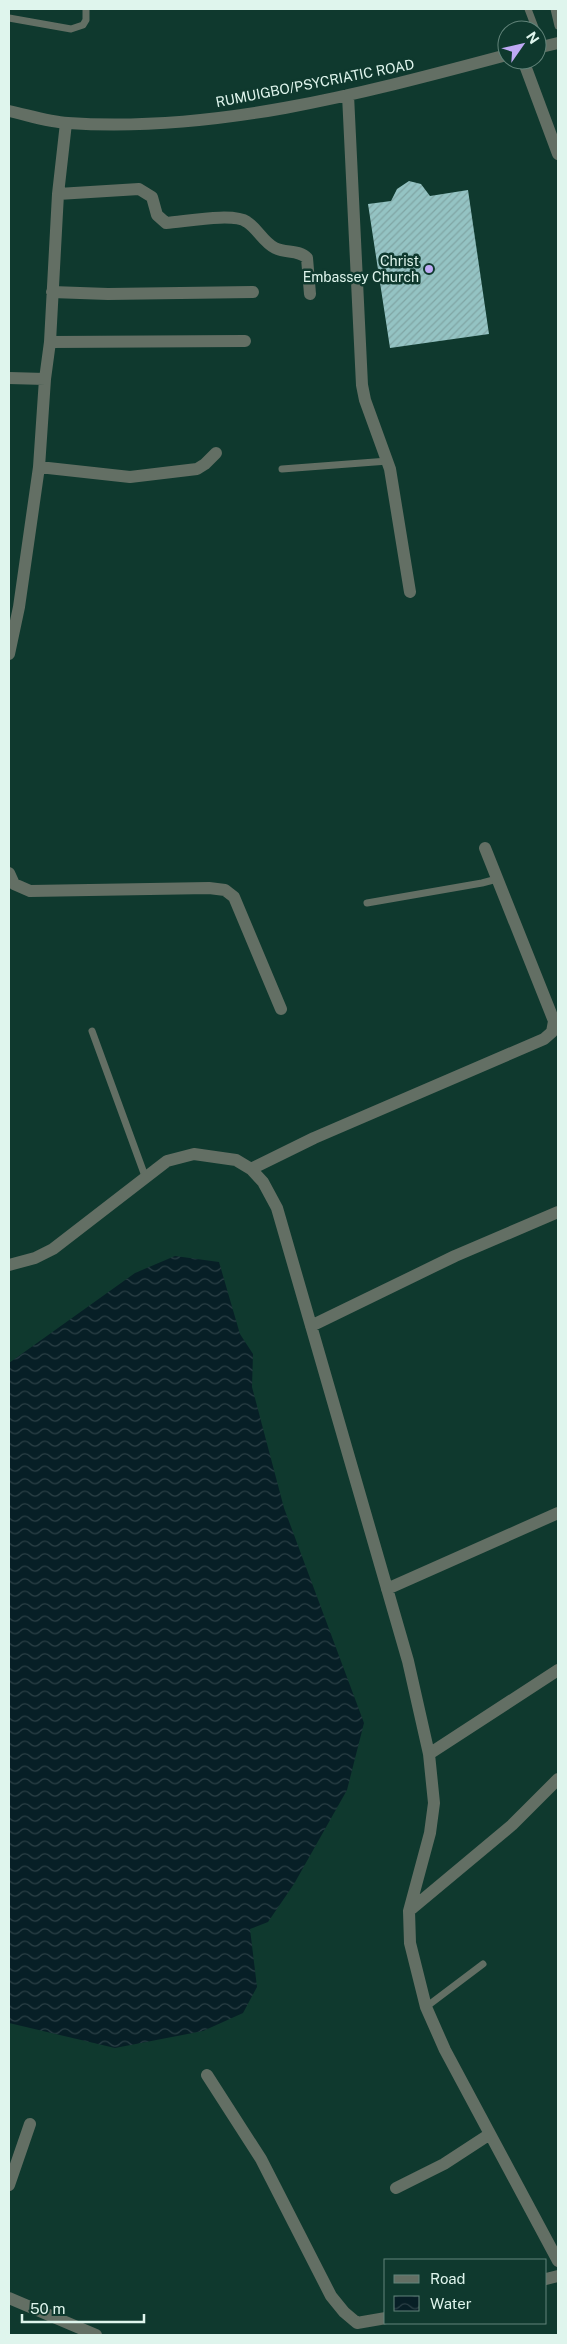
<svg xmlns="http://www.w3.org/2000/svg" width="567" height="2344" viewBox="0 0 567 2344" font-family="'Public Sans',sans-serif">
	<defs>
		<pattern id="water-waves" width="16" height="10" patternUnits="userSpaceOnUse" patternTransform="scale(1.25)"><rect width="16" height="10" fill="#071f26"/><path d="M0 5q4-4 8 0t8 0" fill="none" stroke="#2b4046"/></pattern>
		<pattern id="building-hatch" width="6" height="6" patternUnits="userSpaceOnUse" patternTransform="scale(1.25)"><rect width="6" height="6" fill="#94c3c3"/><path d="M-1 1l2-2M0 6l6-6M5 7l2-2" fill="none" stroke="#80a5a4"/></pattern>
	</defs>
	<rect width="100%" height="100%" fill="#0f392e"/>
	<path fill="url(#water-waves)" d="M 175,1256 L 219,1262 L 240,1334 L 253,1354 L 252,1387 L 284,1508 L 364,1723 L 347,1790 L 294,1884 L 268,1922 L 250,1929 L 257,1987 L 243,2013 L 203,2031 L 115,2048 L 9,2023 L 9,1363 L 135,1273 Z"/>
	<path fill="url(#building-hatch)" d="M 409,181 L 421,184 L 430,196 L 468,190 L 489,334 L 390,348 L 368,204 L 391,201 L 397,189 Z"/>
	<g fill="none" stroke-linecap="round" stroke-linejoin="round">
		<path stroke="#636f64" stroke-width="7" d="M 528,9 L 536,30
			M 554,9 L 558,26
			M 9,18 L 71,29 L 83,25 L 86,20 L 86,9
			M 537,33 L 542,47
			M 282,469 L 388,461
			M 367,903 L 482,883 L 497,879
			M 92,1031 L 145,1176
			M 426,2007 L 483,1964"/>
		<path stroke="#636f64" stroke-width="12" d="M 537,48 L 558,43
			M 523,60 L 558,154
			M 348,95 L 362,385 L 365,400 L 390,469 L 410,592
			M 9,111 C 28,115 48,122 68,123 C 217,133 364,93 507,55
			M 58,194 L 139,189 L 152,197 L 157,215 L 166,223 C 184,222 233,212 247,222 C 258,229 263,242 275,248 C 285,253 300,250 307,258 L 310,294
			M 52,292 L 108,294 L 253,292
			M 50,342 L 245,341
			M 9,378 L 45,379
			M 39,467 L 130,477 L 197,469 L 205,464 L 216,453
			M 9,654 L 19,607 L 39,467 L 45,379 L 50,342 L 58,194 L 66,123
			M 9,873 L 14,884 L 30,891 L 209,888 L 225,890 L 234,897 L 281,1009
			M 251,1169 L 314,1138 L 544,1039 L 552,1032 L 554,1021 L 485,848
			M 9,1265 L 35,1258 L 53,1249 L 167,1161 L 194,1154 L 236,1160 L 251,1169 L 263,1182 L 277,1208 L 408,1661 L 429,1754 L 434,1803 L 430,1833 L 409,1911 L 410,1943 L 426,2007 L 445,2050 L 558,2261
			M 311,1326 L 455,1256 L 558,1212
			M 387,1589 L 558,1513
			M 429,1754 L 558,1670
			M 409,1911 L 512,1825 L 558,1779
			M 207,2075 L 261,2159 L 331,2296 L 344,2312 L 357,2323 L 386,2318
			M 9,2185 L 30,2124
			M 396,2188 L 444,2164 L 490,2134
			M 546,2279 L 558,2276
			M 9,2298 L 96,2335"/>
	</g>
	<circle fill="#bea9f4" stroke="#0f392e" stroke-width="2" cx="429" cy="269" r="5"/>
	<g text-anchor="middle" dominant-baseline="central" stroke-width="5" stroke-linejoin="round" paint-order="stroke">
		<g font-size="14" fill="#dff5ed" stroke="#0f392e">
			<text transform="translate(315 83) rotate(-11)">RUMUIGBO/PSYCRIATIC ROAD</text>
		</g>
		<g font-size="14" fill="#dff5ed" stroke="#0f392e" text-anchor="end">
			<text x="419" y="261">Christ<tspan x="419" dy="16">Embassey Church</tspan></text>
		</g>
	</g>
	<rect width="567" height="2344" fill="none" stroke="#dff5ed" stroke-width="20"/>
	<rect x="384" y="2259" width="162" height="65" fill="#0f392e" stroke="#62847a"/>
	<rect x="394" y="2275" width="25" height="8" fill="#636f64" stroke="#62847a"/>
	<text x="430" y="2284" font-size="15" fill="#dff5ed">Road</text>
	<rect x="394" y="2296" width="25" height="15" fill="url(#water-waves)" stroke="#62847a"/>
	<text x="430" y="2309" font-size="15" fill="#dff5ed">Water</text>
	<g transform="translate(522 45) rotate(56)"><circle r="24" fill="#0f392e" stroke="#62847a"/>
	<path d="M0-4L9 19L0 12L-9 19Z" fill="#bea9f4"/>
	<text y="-8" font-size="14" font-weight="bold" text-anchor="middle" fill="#dff5ed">N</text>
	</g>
	<path d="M22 2314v8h122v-8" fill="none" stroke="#dff5ed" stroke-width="2.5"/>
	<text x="30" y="2314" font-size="15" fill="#dff5ed" stroke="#0f392e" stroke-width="4" paint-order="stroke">50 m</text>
</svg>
